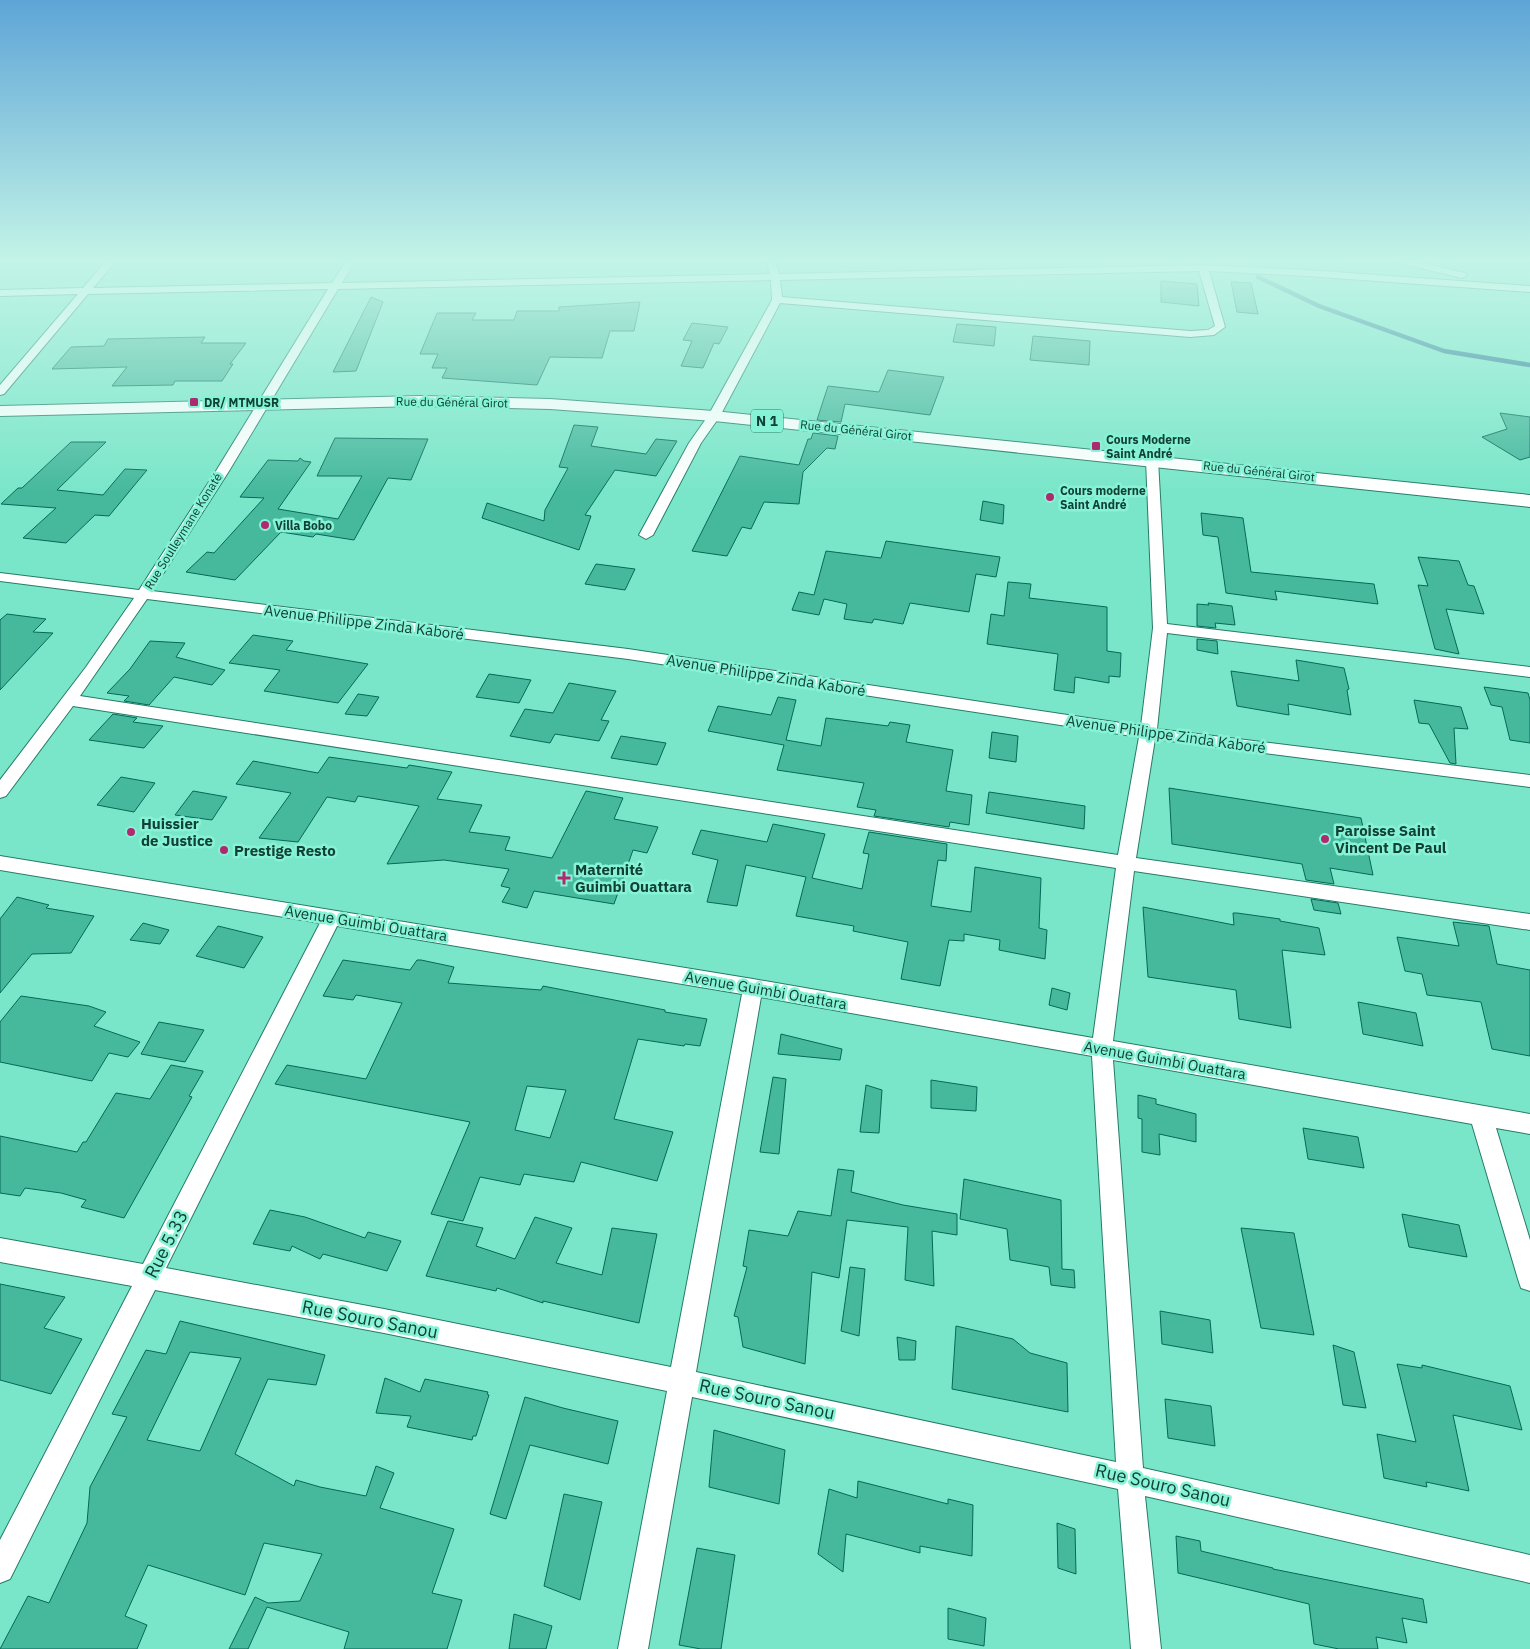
<svg xmlns="http://www.w3.org/2000/svg" width="1530" height="1649" viewBox="0 0 1530 1649" font-family="'IBM Plex Sans',sans-serif">
	<rect width="100%" height="100%" fill="#7ae6c9"/>
	<g fill="none" stroke-linecap="round" stroke-linejoin="round">
		<path stroke="#267794" stroke-width="4.5" d="M 1258,277 L 1319,306 L 1444,351 L 1530,365"/>
	</g>
	<path fill="#46b99d" stroke="#056956" fill-rule="evenodd" d="M 1161,281 L 1197,284 L 1199,306 L 1161,302 Z
		M 1231,282 L 1251,283 L 1258,314 L 1237,312 Z
		M 371,297 L 383,302 L 356,371 L 333,372 Z
		M 640,302 L 634,331 L 610,331 L 602,358 L 550,357 L 537,385 L 442,378 L 447,368 L 432,368 L 438,354 L 420,354 L 437,313 L 476,313 L 472,320 L 514,320 L 517,311 L 559,311 L 559,307 Z
		M 692,323 L 728,327 L 719,344 L 714,343 L 703,368 L 681,366 L 692,341 L 683,340 Z
		M 957,324 L 996,327 L 994,346 L 953,342 Z
		M 1033,336 L 1090,341 L 1089,365 L 1030,360 Z
		M 205,337 L 201,343 L 246,343 L 230,364 L 233,364 L 222,381 L 175,381 L 173,385 L 112,386 L 127,367 L 52,369 L 71,347 L 104,346 L 108,339 Z
		M 888,370 L 944,377 L 930,415 L 845,404 L 841,422 L 817,420 L 828,386 L 879,392 Z
		M 1500,413 L 1530,417 L 1530,457 L 1520,460 L 1482,437 L 1507,429 Z
		M 574,425 L 598,427 L 591,446 L 646,454 L 656,439 L 677,441 L 656,476 L 615,470 L 585,515 L 591,516 L 579,550 L 482,518 L 487,503 L 544,521 L 545,510 L 568,468 L 559,467 Z
		M 813,433 L 838,436 L 835,449 L 827,448 L 803,472 L 799,504 L 764,502 L 751,529 L 742,527 L 727,556 L 692,551 L 740,456 L 799,465 L 808,439 L 811,439 Z
		M 335,438 L 428,439 L 411,480 L 388,478 L 354,540 L 316,534 L 313,537 L 281,532 L 235,580 L 186,572 L 207,552 L 214,553 L 264,498 L 240,497 L 268,460 L 298,461 L 300,458 L 304,461 L 311,462 L 278,509 L 338,519 L 362,476 L 317,476 Z
		M 71,442 L 106,442 L 57,490 L 103,495 L 125,469 L 147,470 L 109,516 L 95,515 L 66,543 L 23,538 L 56,508 L 1,504 L 18,488 L 22,488 Z
		M 983,501 L 1004,505 L 1003,524 L 980,520 Z
		M 1201,513 L 1243,518 L 1251,572 L 1374,584 L 1378,604 L 1275,591 L 1277,600 L 1226,593 L 1218,537 L 1203,535 Z
		M 886,541 L 1000,557 L 996,577 L 976,574 L 969,612 L 910,603 L 903,624 L 874,619 L 872,623 L 844,619 L 847,604 L 824,599 L 819,615 L 792,610 L 799,592 L 814,595 L 826,551 L 881,558 Z
		M 1418,557 L 1459,561 L 1468,585 L 1474,586 L 1484,614 L 1446,609 L 1459,654 L 1435,649 L 1418,585 L 1428,586 Z
		M 596,564 L 635,569 L 625,590 L 585,584 Z
		M 1008,582 L 1031,584 L 1029,598 L 1107,607 L 1107,651 L 1121,653 L 1120,677 L 1109,676 L 1109,683 L 1075,677 L 1074,693 L 1054,690 L 1058,654 L 987,644 L 991,614 L 1004,616 Z
		M 1208,603 L 1232,606 L 1235,625 L 1215,623 L 1216,628 L 1197,626 L 1197,604 L 1209,605 Z
		M 7,614 L 46,619 L 33,632 L 53,633 L 0,690 L 0,620 Z
		M 253,635 L 293,641 L 286,650 L 368,664 L 338,703 L 264,691 L 280,670 L 229,663 Z
		M 1197,639 L 1217,641 L 1218,654 L 1197,650 Z
		M 150,641 L 185,643 L 176,657 L 225,670 L 212,685 L 174,677 L 149,705 L 124,701 L 129,696 L 107,693 L 130,669 Z
		M 1296,660 L 1344,668 L 1349,689 L 1347,690 L 1351,715 L 1288,704 L 1289,715 L 1237,706 L 1231,671 L 1299,681 Z
		M 489,674 L 531,680 L 519,703 L 476,697 Z
		M 569,683 L 616,691 L 601,720 L 609,721 L 599,741 L 555,734 L 550,743 L 510,736 L 525,709 L 553,713 Z
		M 1484,687 L 1528,693 L 1530,700 L 1530,743 L 1510,740 L 1502,707 L 1491,705 Z
		M 358,694 L 379,697 L 367,716 L 345,714 Z
		M 778,697 L 796,700 L 786,740 L 821,746 L 826,718 L 888,726 L 890,722 L 910,725 L 906,742 L 953,750 L 946,791 L 972,795 L 969,825 L 950,822 L 949,827 L 874,816 L 876,810 L 857,807 L 864,783 L 777,770 L 784,745 L 708,731 L 718,706 L 771,715 Z
		M 1414,700 L 1461,707 L 1468,729 L 1454,728 L 1456,764 L 1450,763 L 1429,724 L 1419,723 Z
		M 113,714 L 137,718 L 133,722 L 163,726 L 144,748 L 89,740 Z
		M 992,732 L 1018,736 L 1016,762 L 989,758 Z
		M 621,736 L 666,743 L 657,765 L 611,758 Z
		M 329,757 L 407,768 L 409,765 L 452,772 L 437,799 L 482,805 L 469,832 L 510,837 L 505,850 L 552,858 L 586,791 L 623,798 L 614,819 L 658,827 L 647,853 L 633,850 L 614,904 L 534,891 L 527,908 L 502,902 L 510,888 L 501,886 L 509,869 L 444,860 L 387,864 L 419,806 L 358,796 L 355,802 L 327,797 L 298,842 L 259,838 L 291,793 L 236,784 L 253,761 L 318,773 Z
		M 121,777 L 155,783 L 134,812 L 97,805 Z
		M 1169,788 L 1361,818 L 1373,875 L 1330,868 L 1334,884 L 1306,880 L 1302,864 L 1172,844 Z
		M 193,791 L 227,797 L 212,820 L 175,815 Z
		M 989,792 L 1085,806 L 1084,829 L 986,813 Z
		M 773,824 L 825,834 L 812,878 L 862,889 L 869,854 L 863,853 L 869,832 L 947,844 L 946,861 L 938,860 L 931,906 L 971,912 L 975,867 L 1041,878 L 1039,928 L 1047,930 L 1045,959 L 999,950 L 1000,940 L 964,934 L 964,941 L 949,940 L 940,986 L 901,979 L 908,942 L 853,931 L 854,926 L 796,916 L 806,877 L 746,865 L 737,906 L 707,902 L 718,860 L 692,854 L 701,830 L 767,842 Z
		M 17,897 L 49,905 L 46,908 L 94,916 L 71,953 L 32,954 L 0,993 L 0,919 Z
		M 1311,899 L 1338,903 L 1341,914 L 1314,910 Z
		M 1143,907 L 1234,925 L 1233,913 L 1237,913 L 1280,919 L 1280,921 L 1319,928 L 1325,955 L 1282,950 L 1291,1028 L 1239,1019 L 1236,990 L 1148,977 Z
		M 1453,922 L 1489,926 L 1497,964 L 1530,970 L 1530,1056 L 1492,1049 L 1481,1002 L 1427,995 L 1422,974 L 1405,971 L 1397,937 L 1459,946 Z
		M 143,923 L 169,930 L 160,944 L 130,940 Z
		M 218,926 L 263,937 L 244,968 L 196,956 Z
		M 343,960 L 410,970 L 417,960 L 421,960 L 454,967 L 448,983 L 541,990 L 543,986 L 665,1010 L 665,1012 L 707,1019 L 700,1046 L 685,1044 L 684,1046 L 638,1039 L 614,1119 L 673,1132 L 657,1181 L 581,1162 L 574,1182 L 524,1174 L 520,1185 L 480,1177 L 463,1221 L 431,1214 L 470,1122 L 275,1084 L 287,1065 L 366,1079 L 402,1003 L 356,995 L 353,1000 L 323,996 ZM 527,1086 L 566,1090 L 550,1138 L 515,1130 Z
		M 1052,988 L 1070,993 L 1067,1010 L 1049,1005 Z
		M 21,996 L 89,1006 L 106,1012 L 94,1026 L 140,1042 L 128,1057 L 109,1053 L 92,1081 L 0,1062 L 0,1022 Z
		M 1358,1002 L 1416,1013 L 1423,1046 L 1363,1034 Z
		M 159,1022 L 204,1030 L 185,1062 L 141,1054 Z
		M 781,1034 L 842,1049 L 840,1060 L 778,1054 Z
		M 171,1065 L 203,1071 L 203,1072 L 189,1096 L 192,1097 L 124,1218 L 81,1207 L 86,1200 L 61,1193 L 25,1188 L 20,1196 L 0,1193 L 0,1136 L 77,1152 L 83,1142 L 86,1142 L 116,1093 L 150,1099 Z
		M 773,1077 L 786,1079 L 779,1154 L 760,1152 Z
		M 931,1080 L 977,1087 L 976,1111 L 931,1108 Z
		M 866,1085 L 882,1090 L 879,1133 L 860,1132 Z
		M 1138,1095 L 1156,1099 L 1156,1104 L 1196,1114 L 1196,1142 L 1159,1134 L 1160,1155 L 1142,1152 L 1142,1119 L 1138,1118 Z
		M 1303,1128 L 1358,1137 L 1364,1168 L 1308,1159 Z
		M 838,1169 L 854,1171 L 851,1192 L 903,1205 L 957,1214 L 957,1235 L 932,1231 L 934,1286 L 905,1280 L 908,1227 L 847,1220 L 839,1278 L 812,1272 L 805,1364 L 743,1347 L 738,1317 L 734,1316 L 747,1267 L 743,1266 L 749,1230 L 788,1236 L 798,1211 L 831,1216 Z
		M 964,1179 L 1061,1200 L 1062,1269 L 1074,1270 L 1075,1288 L 1051,1285 L 1049,1267 L 1010,1260 L 1007,1229 L 960,1219 Z
		M 270,1210 L 305,1217 L 365,1238 L 368,1232 L 401,1241 L 387,1271 L 323,1254 L 320,1259 L 292,1246 L 290,1251 L 253,1244 Z
		M 1402,1214 L 1459,1225 L 1467,1257 L 1409,1247 Z
		M 535,1217 L 572,1228 L 556,1263 L 602,1275 L 612,1228 L 657,1234 L 639,1323 L 543,1301 L 543,1303 L 497,1288 L 496,1291 L 426,1276 L 448,1221 L 483,1228 L 476,1246 L 515,1259 Z
		M 1241,1228 L 1294,1233 L 1314,1335 L 1261,1328 Z
		M 850,1267 L 865,1269 L 859,1336 L 841,1331 Z
		M 0,1284 L 65,1297 L 44,1328 L 82,1339 L 51,1394 L 0,1380 Z
		M 1160,1311 L 1210,1320 L 1213,1353 L 1162,1344 Z
		M 180,1321 L 325,1355 L 316,1385 L 268,1379 L 235,1454 L 294,1486 L 296,1480 L 320,1487 L 366,1496 L 376,1466 L 394,1473 L 380,1508 L 454,1529 L 432,1593 L 462,1600 L 447,1649 L 344,1649 L 349,1632 L 267,1607 L 248,1649 L 229,1649 L 255,1597 L 268,1603 L 300,1601 L 322,1554 L 264,1543 L 245,1595 L 148,1565 L 125,1616 L 147,1625 L 137,1649 L 0,1649 L 28,1596 L 49,1603 L 87,1523 L 90,1487 L 127,1417 L 112,1414 L 146,1350 L 166,1354 ZM 190,1352 L 241,1358 L 200,1451 L 147,1440 Z
		M 956,1326 L 1013,1339 L 1030,1353 L 1067,1363 L 1068,1412 L 952,1389 Z
		M 897,1337 L 916,1341 L 915,1360 L 899,1360 Z
		M 1333,1345 L 1354,1352 L 1366,1408 L 1343,1405 Z
		M 1397,1364 L 1422,1368 L 1422,1365 L 1510,1386 L 1522,1430 L 1453,1415 L 1469,1491 L 1426,1482 L 1427,1487 L 1384,1478 L 1377,1434 L 1416,1442 Z
		M 385,1378 L 420,1392 L 425,1379 L 488,1392 L 487,1394 L 489,1395 L 476,1436 L 473,1436 L 472,1440 L 407,1427 L 411,1416 L 376,1413 Z
		M 525,1397 L 563,1408 L 618,1421 L 608,1464 L 530,1445 L 506,1519 L 490,1514 Z
		M 1165,1399 L 1211,1406 L 1215,1446 L 1168,1438 Z
		M 714,1430 L 785,1450 L 779,1504 L 709,1487 Z
		M 858,1481 L 948,1504 L 948,1499 L 973,1505 L 972,1556 L 920,1546 L 920,1553 L 846,1534 L 843,1572 L 818,1554 L 829,1489 L 857,1498 Z
		M 564,1494 L 602,1502 L 580,1600 L 544,1586 Z
		M 1057,1523 L 1075,1529 L 1076,1574 L 1058,1568 Z
		M 1176,1536 L 1200,1541 L 1201,1551 L 1273,1568 L 1273,1569 L 1423,1599 L 1427,1623 L 1402,1618 L 1407,1643 L 1376,1637 L 1378,1649 L 1339,1649 L 1314,1644 L 1309,1604 L 1178,1573 Z
		M 697,1548 L 735,1555 L 721,1649 L 701,1649 L 679,1645 Z
		M 948,1608 L 986,1618 L 984,1646 L 948,1639 Z
		M 514,1614 L 552,1626 L 546,1649 L 509,1649 Z"/>
	<g fill="none" stroke-linecap="round" stroke-linejoin="round">
		<g stroke="#257c68" stroke-width="2">
			<path id="street" d="M 106,261 L 116,261 L 93,288 L 332,283 L 346,261 L 355,261 L 342,283 L 770,274 L 766,261 L 775,261 L 779,274 L 1203,265 L 1307,270 L 1530,286 L 1530,292 L 1307,276 L 1209,271 L 1225,327 L 1214,335 L 1190,337 L 780,303 L 720,416 L 701,443 L 653,535 L 646,539 L 639,535 L 689,443 L 708,416 L 772,300 L 771,280 L 338,289 L 229,471 L 152,591 L 628,649 L 1141,726 L 1153,628 L 1146,460 L 1152,456 L 1158,460 L 1167,624 L 1530,667 L 1530,677 L 1167,633 L 1157,729 L 1530,775 L 1530,787 L 1155,739 L 1136,858 L 1530,914 L 1530,930 L 1134,871 L 1113,1041 L 1530,1114 L 1530,1134 L 1496,1128 L 1530,1240 L 1530,1291 L 1521,1288 L 1518,1279 L 1472,1124 L 1113,1060 L 1143,1468 L 1530,1555 L 1530,1583 L 1145,1496 L 1161,1649 L 1131,1649 L 1118,1489 L 692,1397 L 648,1649 L 618,1649 L 667,1391 L 384,1333 L 155,1290 L 10,1579 L 0,1583 L 0,1540 L 132,1286 L 0,1262 L 0,1238 L 143,1264 L 320,923 L 0,870 L 0,856 L 753,979 L 1093,1038 L 1116,868 L 73,706 L 6,796 L 0,798 L 0,780 L 86,667 L 134,598 L 0,581 L 0,573 L 139,590 L 216,471 L 328,289 L 88,294 L 4,394 L 0,395 L 0,385 L 78,294 L 0,296 L 0,290 L 83,288 ZM 1199,271 L 1215,326 L 1208,330 L 1190,331 L 782,297 L 780,280 ZM 147,599 L 628,659 L 1139,737 L 1118,855 L 80,696 ZM 337,926 L 742,994 L 671,1367 L 384,1309 L 166,1268 ZM 761,997 L 1092,1056 L 1116,1462 L 696,1372 Z
				M 1398,261 L 1413,261 L 1465,273 L 1467,275 L 1462,278 L 1400,263 Z"/>
		</g>
		<g stroke="#257c68" stroke-width="2">
			<path id="highway" d="M 420,396 L 550,399 L 714,411 L 1530,495 L 1530,507 L 918,442 L 714,421 L 550,409 L 420,406 L 0,416 L 0,406 Z"/>
		</g>
		<use href="#street" fill="#fff" fill-rule="evenodd"/>
		<use href="#highway" fill="#fff" fill-rule="evenodd"/>
	</g>
	<linearGradient id="sky" x2="0" y2="1"><stop stop-color="#5ea5d7"/><stop offset="0.53" stop-color="#c3f4e7"/><stop offset="1" stop-color="#c3f4e7" stop-opacity="0"/></linearGradient>
	<rect width="1530" height="491" fill="url(#sky)"/>
	<g fill="#af296e" stroke="#87f3d6" stroke-width="2">
		<rect x="189" y="397" width="10" height="10" rx="2.5"/>
		<rect x="1091" y="441" width="10" height="10" rx="2.5"/>
		<circle cx="1050" cy="497" r="5"/>
		<circle cx="265" cy="525" r="5"/>
		<circle cx="131" cy="832" r="5"/>
		<circle cx="1325" cy="839" r="5"/>
		<circle cx="224" cy="850" r="5"/>
		<path d="M561.5 870.5h5v5h5v5h-5v5h-5v-5h-5v-5h5z"/>
	</g>
	<g text-anchor="middle" dominant-baseline="central" stroke-width="5" stroke-linejoin="round" paint-order="stroke">
		<g font-size="12" font-weight="bold" fill="#114035" stroke="#87f3d6" text-anchor="start">
			<text x="204" y="402">DR/ MTMUSR</text>
			<text x="1106" y="439">Cours Moderne<tspan x="1106" dy="14">Saint André</tspan></text>
			<text x="1060" y="490">Cours moderne<tspan x="1060" dy="14">Saint André</tspan></text>
			<text x="275" y="525">Villa Bobo</text>
		</g>
		<g font-size="12" fill="#114035" stroke="#87f3d6">
			<text transform="translate(452 402) rotate(1)">Rue du Général Girot</text>
			<text transform="translate(856 430) rotate(6)">Rue du Général Girot</text>
			<text transform="translate(1259 471) rotate(6)">Rue du Général Girot</text>
			<text transform="translate(183 531) rotate(-58)">Rue Soulleymane Konaté</text>
		</g>
		<rect fill="#87f3d6" stroke="#347665" stroke-width="1" x="751" y="409.5" width="32" height="23" rx="4"/>
		<g font-size="14" font-weight="bold" fill="#114035">
			<text x="767" y="421">N 1</text>
		</g>
		<g font-size="15" fill="#114035" stroke="#87f3d6">
			<text transform="translate(364 622) rotate(7)">Avenue Philippe Zinda Kaboré</text>
			<text transform="translate(766 675) rotate(9)">Avenue Philippe Zinda Kaboré</text>
			<text transform="translate(1166 734) rotate(8)">Avenue Philippe Zinda Kaboré</text>
			<text transform="translate(366 923) rotate(9)">Avenue Guimbi Ouattara</text>
			<text transform="translate(766 990) rotate(10)">Avenue Guimbi Ouattara</text>
			<text transform="translate(1165 1060) rotate(10)">Avenue Guimbi Ouattara</text>
		</g>
		<g font-size="15" font-weight="bold" fill="#114035" stroke="#87f3d6" text-anchor="start">
			<text x="141" y="823">Huissier<tspan x="141" dy="17">de Justice</tspan></text>
			<text x="1335" y="830">Paroisse Saint<tspan x="1335" dy="17">Vincent De Paul</tspan></text>
			<text x="234" y="850">Prestige Resto</text>
			<text x="575" y="869">Maternité<tspan x="575" dy="17">Guimbi Ouattara</tspan></text>
		</g>
		<g font-size="18" fill="#114035" stroke="#87f3d6">
			<text transform="translate(166 1244) rotate(-63)">Rue 5.33</text>
			<text transform="translate(370 1319) rotate(11)">Rue Souro Sanou</text>
			<text transform="translate(767 1399) rotate(12)">Rue Souro Sanou</text>
			<text transform="translate(1163 1485) rotate(13)">Rue Souro Sanou</text>
		</g>
	</g>
</svg>
